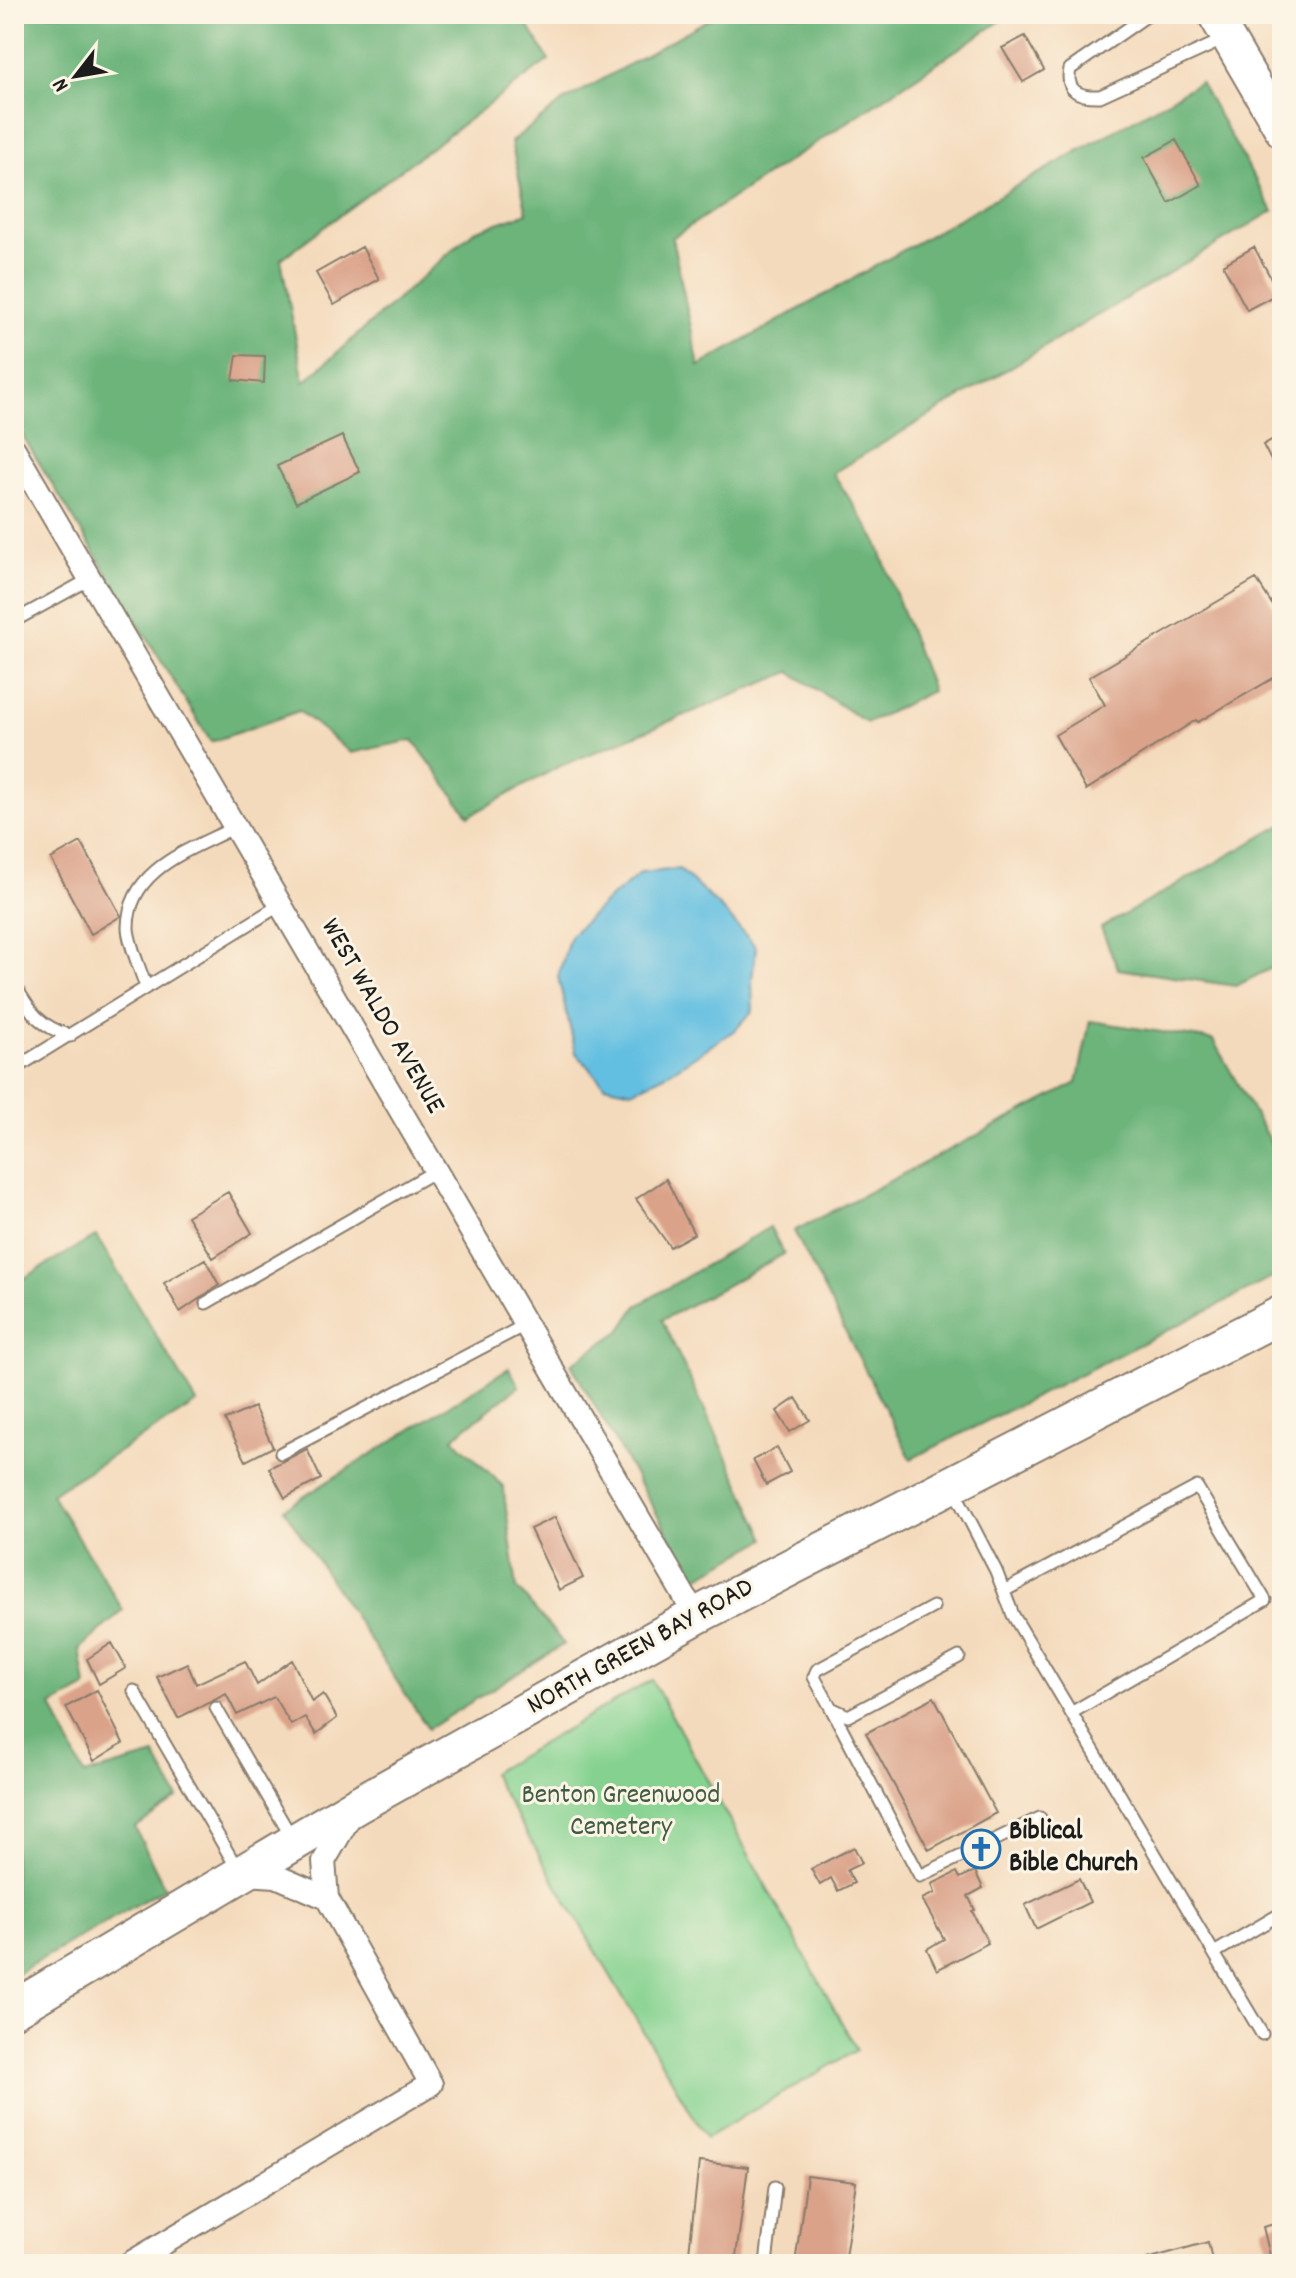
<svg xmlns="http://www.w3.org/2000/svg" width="1296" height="2278" viewBox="0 0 1296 2278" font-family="Dekko,sans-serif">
	<rect width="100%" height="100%" fill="#fcf5e5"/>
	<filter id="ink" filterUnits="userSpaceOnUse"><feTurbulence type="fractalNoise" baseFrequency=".0125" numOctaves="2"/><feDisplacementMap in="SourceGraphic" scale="16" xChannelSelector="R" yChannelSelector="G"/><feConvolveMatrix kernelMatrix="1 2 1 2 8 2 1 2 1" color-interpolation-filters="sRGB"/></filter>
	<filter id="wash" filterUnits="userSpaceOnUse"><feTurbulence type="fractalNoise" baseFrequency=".006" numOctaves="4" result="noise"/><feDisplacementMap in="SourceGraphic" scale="32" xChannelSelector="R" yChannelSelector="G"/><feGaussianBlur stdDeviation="1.8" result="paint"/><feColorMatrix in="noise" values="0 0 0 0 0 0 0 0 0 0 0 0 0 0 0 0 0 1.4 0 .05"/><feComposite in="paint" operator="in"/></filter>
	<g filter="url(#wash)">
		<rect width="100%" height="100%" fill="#f4dabc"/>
		<path fill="#85d290" stroke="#507756" stroke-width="2" d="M 652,1680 L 857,2050 L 706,2138 L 491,1773 Z"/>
		<path fill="#6cb47a" stroke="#44684b" stroke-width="2" d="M 14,14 L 521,14 L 549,60 L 281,259 L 304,382 L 474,231 L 527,213 L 511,142 L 564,101 L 718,14 L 1011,14 L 672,238 L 699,366 L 1200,82 L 1273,211 L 833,473 L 876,540 L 932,691 L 867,723 L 790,672 L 558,767 L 469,816 L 413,740 L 351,753 L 299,711 L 211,742 L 14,422 Z
			M 1282,825 L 1282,963 L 1236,986 L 1118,969 L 1101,928 Z
			M 1090,1021 L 1213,1040 L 1282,1163 L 1282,1273 L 911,1459 L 794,1231 L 1077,1083 Z
			M 770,1227 L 784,1254 L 662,1320 L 766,1539 L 694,1579 L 571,1364 L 620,1331 L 637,1306 Z
			M 96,1236 L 197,1403 L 51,1494 L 123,1610 L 80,1649 L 86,1687 L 52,1706 L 84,1775 L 155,1755 L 178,1798 L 135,1828 L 165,1888 L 14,1975 L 14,1284 Z
			M 509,1368 L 519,1386 L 453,1438 L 503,1486 L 517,1588 L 564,1644 L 428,1729 L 284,1509 Z"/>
		<path fill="#64bfe1" stroke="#406e7e" stroke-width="2" d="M 679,869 L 722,909 L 756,947 L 752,980 L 753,1011 L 735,1030 L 669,1073 L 632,1091 L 604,1085 L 576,1053 L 558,977 L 570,936 L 603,904 L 641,873 Z"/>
		<g id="blocks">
			<path fill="#daa289" d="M 1025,36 L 1044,70 L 1023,82 L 1002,48 Z
				M 1176,140 L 1201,185 L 1169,203 L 1144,158 Z
				M 362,247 L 379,279 L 334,305 L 316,273 Z
				M 1254,247 L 1279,293 L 1247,310 L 1223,265 Z
				M 237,355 L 265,356 L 264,383 L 233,380 Z
				M 1282,434 L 1282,482 L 1263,445 Z
				M 342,436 L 360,472 L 296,503 L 277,466 Z
				M 1256,579 L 1282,620 L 1282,673 L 1198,722 L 1196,720 L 1086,790 L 1055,735 L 1105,705 L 1089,677 Z
				M 81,842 L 121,916 L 91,934 L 51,859 Z
				M 666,1179 L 694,1234 L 670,1247 L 636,1199 Z
				M 228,1192 L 252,1233 L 213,1258 L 187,1216 Z
				M 205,1259 L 219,1285 L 180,1312 L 164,1283 Z
				M 796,1398 L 810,1420 L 790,1432 L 777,1411 Z
				M 254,1407 L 273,1447 L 246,1461 L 225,1420 Z
				M 777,1447 L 790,1472 L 766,1485 L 753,1460 Z
				M 307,1449 L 321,1479 L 285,1498 L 269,1468 Z
				M 555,1517 L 583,1578 L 559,1590 L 530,1529 Z
				M 112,1643 L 126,1668 L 99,1684 L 87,1659 Z
				M 292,1660 L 312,1702 L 323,1694 L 337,1718 L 316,1734 L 305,1717 L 291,1725 L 274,1697 L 237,1715 L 226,1694 L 178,1718 L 157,1677 L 187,1663 L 196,1684 L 245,1661 L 257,1685 Z
				M 97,1690 L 123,1743 L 94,1761 L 66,1707 Z
				M 934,1697 L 996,1813 L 929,1850 L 866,1733 Z
				M 854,1847 L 862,1863 L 847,1870 L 854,1883 L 838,1891 L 831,1878 L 820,1885 L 811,1869 Z
				M 975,1871 L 983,1888 L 968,1896 L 975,1910 L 972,1911 L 988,1943 L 937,1970 L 927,1949 L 944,1939 L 922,1899 L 935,1893 L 932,1884 L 957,1872 L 960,1878 Z
				M 1079,1879 L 1090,1902 L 1036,1929 L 1025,1905 Z
				M 699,2162 L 748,2167 L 735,2264 L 688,2262 Z
				M 807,2176 L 856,2182 L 844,2264 L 795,2264 Z
				M 1282,2222 L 1282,2264 L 1272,2264 L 1263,2227 Z
				M 1208,2242 L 1213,2264 L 1148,2264 L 1147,2259 Z"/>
		</g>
	</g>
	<g filter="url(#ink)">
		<use href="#blocks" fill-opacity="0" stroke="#887b6c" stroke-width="2"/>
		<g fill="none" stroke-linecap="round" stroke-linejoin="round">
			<g stroke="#887b6c" stroke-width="15">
				<path id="lane" d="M 1149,14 L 1070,69 C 1065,92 1080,97 1100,96 L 1227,38
					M 14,621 L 90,579
					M 14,984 C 31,1012 37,1025 70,1036
					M 146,987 C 141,971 128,942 128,927 C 129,868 191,850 235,827
					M 14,1069 L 280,905
					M 206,1303 L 435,1171
					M 281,1453 L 525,1325
					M 953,1488 L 996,1571 L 1013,1615 L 1262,2034
					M 1004,1591 L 1197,1487 L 1265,1600 L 1071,1713
					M 933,1607 L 817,1670 L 814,1677 L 831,1708 L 848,1716 L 959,1657
					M 134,1691 L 238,1870
					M 216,1708 L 292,1838
					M 831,1708 L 920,1876 L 1040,1818
					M 1214,1953 L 1282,1913
					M 766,2264 L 775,2187"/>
			</g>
			<g stroke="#887b6c" stroke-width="26">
				<path id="street" d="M 14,449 L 696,1616
					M 245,1874 L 276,1876 L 327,1898
					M 129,2264 L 431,2084 L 327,1898 L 324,1861 L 352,1813"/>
			</g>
			<g stroke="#887b6c" stroke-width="36">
				<path id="secondary" d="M 1214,14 L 1282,131"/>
			</g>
			<g stroke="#887b6c" stroke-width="40">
				<path id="primary" d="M 14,2009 L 357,1805 L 696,1616 L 1282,1314"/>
			</g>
			<use href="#lane" stroke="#fff" stroke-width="11"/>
			<use href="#street" stroke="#fff" stroke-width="22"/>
			<use href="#secondary" stroke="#fff" stroke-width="32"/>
			<use href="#primary" stroke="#fff" stroke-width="36"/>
		</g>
	</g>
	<defs>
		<g id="church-ring" transform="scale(2)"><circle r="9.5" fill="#fcf5e5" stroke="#1f6fb2" stroke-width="1.5"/><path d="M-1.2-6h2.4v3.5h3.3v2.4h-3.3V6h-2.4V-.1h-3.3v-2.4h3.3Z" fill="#1f6fb2"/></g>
	</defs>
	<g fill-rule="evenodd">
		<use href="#church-ring" x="981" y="1849"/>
	</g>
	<g text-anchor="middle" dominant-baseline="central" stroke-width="6" stroke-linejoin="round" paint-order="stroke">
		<g font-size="28" fill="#1c1c1c" stroke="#fcf5e5">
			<text transform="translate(381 1017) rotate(60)">WEST WALDO AVENUE</text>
			<text transform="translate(641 1648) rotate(-29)">NORTH GREEN BAY ROAD</text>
		</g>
		<g font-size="28" fill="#415c45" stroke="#fcf5e5">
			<text x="621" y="1797">Benton Greenwood<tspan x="621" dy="32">Cemetery</tspan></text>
		</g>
		<g font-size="28" font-weight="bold" fill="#1c1c1c" stroke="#fcf5e5" text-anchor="start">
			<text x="1009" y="1833">Biblical<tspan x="1009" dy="32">Bible Church</tspan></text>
		</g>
	</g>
	<rect width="1296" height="2278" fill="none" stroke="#fcf5e5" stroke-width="48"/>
	<g transform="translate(76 76) rotate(239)" stroke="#fcf5e5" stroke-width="6" paint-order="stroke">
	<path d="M0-6L14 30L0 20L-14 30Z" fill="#1c1c1c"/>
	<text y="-12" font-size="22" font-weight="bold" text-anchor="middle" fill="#1c1c1c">N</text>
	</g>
</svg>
